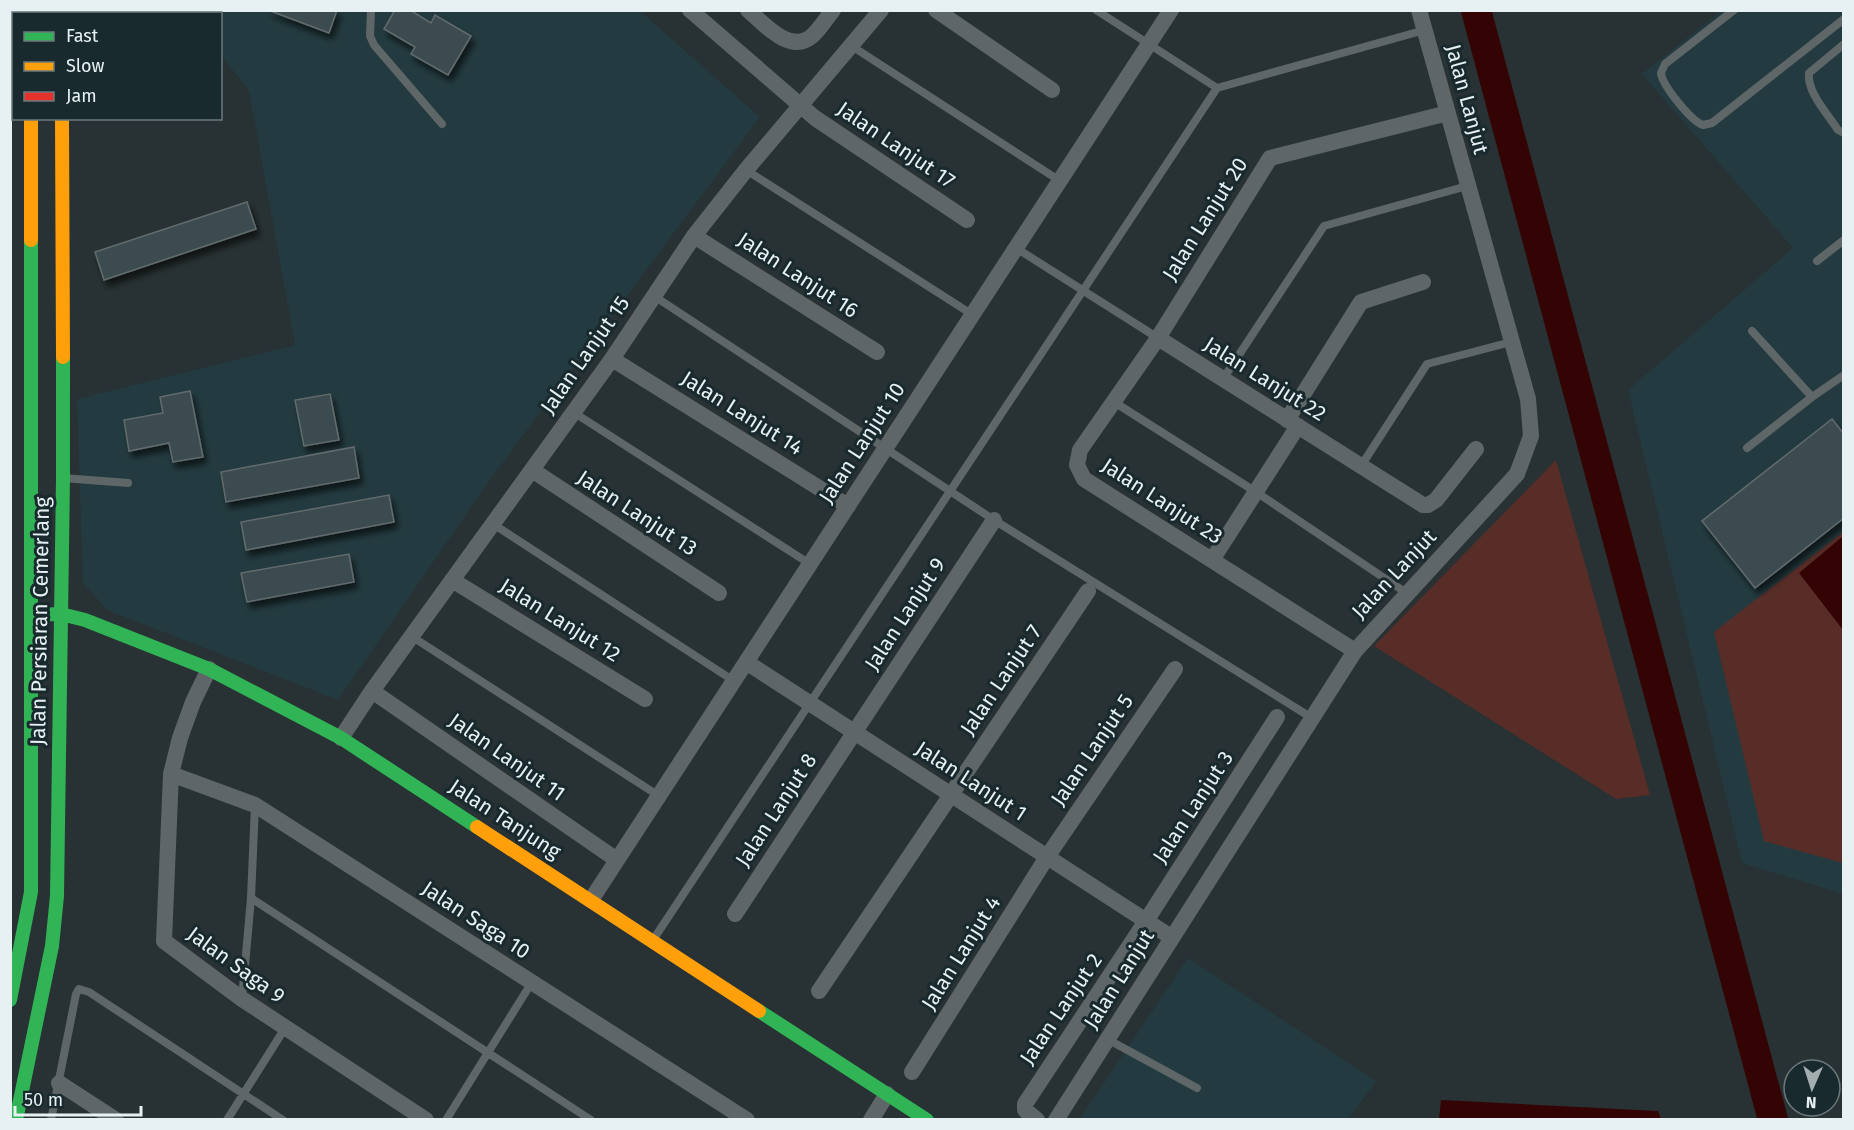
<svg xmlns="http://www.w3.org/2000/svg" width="1854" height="1130" viewBox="0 0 1854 1130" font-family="'Fira Sans',sans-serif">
	<defs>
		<filter id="shadow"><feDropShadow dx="3.5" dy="6" stdDeviation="3" flood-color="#0009"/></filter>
	</defs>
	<rect width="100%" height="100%" fill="#283133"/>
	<path fill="#233b40" d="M 180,11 L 640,11 L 760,117 L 487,484 L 338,700 L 107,610 L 83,583 L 77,399 L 295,345 L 249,91 L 221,55 L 220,14 L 184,13 Z
		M 1721,11 L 1843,11 L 1843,894 L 1742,863 L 1628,390 L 1793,248 L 1642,74 Z
		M 1188,958 L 1376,1081 L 1349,1119 L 1079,1120 Z"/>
	<path fill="#582d28" d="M 1556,460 L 1650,795 L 1616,799 L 1374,646 Z
		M 1843,532 L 1843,863 L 1764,841 L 1714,632 Z"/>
	<path fill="#340405" d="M 1843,536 L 1843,630 L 1799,573 Z
		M 1441,1100 L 1658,1111 L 1661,1119 L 1439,1119 Z"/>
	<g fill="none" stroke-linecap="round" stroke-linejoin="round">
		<path stroke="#340405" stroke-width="30" d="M 1476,10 L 1773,1120"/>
	</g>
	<path fill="#3a4c4f" stroke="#636b6d" stroke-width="1.5" filter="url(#shadow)" d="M 268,10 L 337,10 L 329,33 Z
		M 395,10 L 410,10 L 431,23 L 435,15 L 471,36 L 448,75 L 411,54 L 415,47 L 384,29 Z
		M 247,202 L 256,229 L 104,280 L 95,252 Z
		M 190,391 L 203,457 L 173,462 L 169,443 L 129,451 L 124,420 L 163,413 L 160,397 Z
		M 330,394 L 339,440 L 304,446 L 295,400 Z
		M 1832,419 L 1844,434 L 1844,518 L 1755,588 L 1702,521 Z
		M 354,447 L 359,478 L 226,502 L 221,472 Z
		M 389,495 L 394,522 L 246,550 L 241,522 Z
		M 349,554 L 354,582 L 247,602 L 241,573 Z"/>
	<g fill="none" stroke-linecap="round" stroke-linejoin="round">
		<path stroke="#5f6668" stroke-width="8" d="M 371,10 L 370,36 L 374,45 L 442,124
			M 1096,10 L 1217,88 L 1425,30
			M 1734,10 L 1665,64 L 1661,73 C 1662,85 1691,121 1703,125 L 1712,123 L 1844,19
			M 1844,44 L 1809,73 C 1807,93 1828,114 1838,130 L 1844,133
			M 850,45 L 1060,181
			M 746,170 L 973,315
			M 1016,248 L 1158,338
			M 1817,261 L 1844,240
			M 654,296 L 994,520 L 1312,718
			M 1752,331 L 1812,397 L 1844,375
			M 1223,379 L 1324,226 L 1467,186
			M 1114,402 L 1256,492 L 1408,594
			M 573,412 L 810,564
			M 1747,448 L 1812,397
			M 1361,466 L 1427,364 L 1511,342
			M 63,478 L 128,483
			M 493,524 L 734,681
			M 411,636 L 659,796
			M 251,898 L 591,1120
			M 653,940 L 1217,88
			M 242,999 L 251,898 L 255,805
			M 1107,1039 L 1197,1088
			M 51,1120 L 76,994 L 79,989 L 89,992 L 283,1120
			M 227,1120 L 285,1028
			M 446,1120 L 532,982"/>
		<path stroke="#5f6668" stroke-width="16" d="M 690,10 L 815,118 L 967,220
			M 748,10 C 763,23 790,55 812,36 C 820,29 826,19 833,10
			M 936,10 L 1052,90
			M 694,236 L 877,352
			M 1158,338 L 1423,505 L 1428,505 L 1436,500 L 1476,449
			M 612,359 L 848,506
			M 1287,420 L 1361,302 L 1423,282
			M 532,470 L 719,593
			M 1212,560 L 1298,426
			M 452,580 L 645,699
			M 1355,651 L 1084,479 L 1077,465 L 1080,450 L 1158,338 L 1270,158 L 1448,113
			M 746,662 L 1171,937
			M 209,669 L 193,702 L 180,738 L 171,774 L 164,941 L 242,999 L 426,1120
			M 372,691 L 617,860
			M 341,738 L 372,691 L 612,359 L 694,236 L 746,170 L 881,10
			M 171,774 L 255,805 L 747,1120
			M 591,900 L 1171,10
			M 735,914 L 994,520
			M 819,991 L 1088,591
			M 912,1072 L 1047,857 L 1175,669
			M 59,1083 L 116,1120
			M 871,1120 L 887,1094
			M 1037,1120 L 1025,1110 L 1025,1104 L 1146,921 L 1277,717
			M 1056,1120 L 1355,651 L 1517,474 L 1531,436 L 1528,399 L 1419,10"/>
		<path stroke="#30b455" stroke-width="14" d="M 31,615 L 61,614 L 85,620 L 209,669 L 341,738 L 477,827
			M 10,1000 L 31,892 L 31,240
			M 759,1011 L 927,1120
			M 16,1120 L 52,946 L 57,896 L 63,478 L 63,357"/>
		<path stroke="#ff9f0a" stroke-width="14" d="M 62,10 L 62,14
			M 31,118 L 31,240
			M 62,118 L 63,357
			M 477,827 L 759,1011"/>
		<path stroke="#e5322d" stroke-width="14" d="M 31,10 L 31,14"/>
	</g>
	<g text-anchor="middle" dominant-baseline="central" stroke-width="6" stroke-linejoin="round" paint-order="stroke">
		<g font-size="21" fill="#e7f1f4" stroke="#192a2e">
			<text transform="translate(1467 99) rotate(75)">Jalan Lanjut</text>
			<text transform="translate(896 145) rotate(34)">Jalan Lanjut 17</text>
			<text transform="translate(1205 219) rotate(-58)">Jalan Lanjut 20</text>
			<text transform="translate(798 275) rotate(33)">Jalan Lanjut 16</text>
			<text transform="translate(585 355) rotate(-55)">Jalan Lanjut 15</text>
			<text transform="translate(1265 379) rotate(32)">Jalan Lanjut 22</text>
			<text transform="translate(742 413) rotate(32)">Jalan Lanjut 14</text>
			<text transform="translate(862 443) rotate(-57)">Jalan Lanjut 10</text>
			<text transform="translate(1162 501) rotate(33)">Jalan Lanjut 23</text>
			<text transform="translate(637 513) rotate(33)">Jalan Lanjut 13</text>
			<text transform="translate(1394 574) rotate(-47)">Jalan Lanjut</text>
			<text transform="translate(905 614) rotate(-57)">Jalan Lanjut 9</text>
			<text transform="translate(560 620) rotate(32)">Jalan Lanjut 12</text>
			<text transform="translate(40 621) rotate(-89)">Jalan Persiaran Cemerlang</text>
			<text transform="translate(1001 680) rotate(-56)">Jalan Lanjut 7</text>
			<text transform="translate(1092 750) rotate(-56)">Jalan Lanjut 5</text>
			<text transform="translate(507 757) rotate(35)">Jalan Lanjut 11</text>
			<text transform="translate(971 781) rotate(33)">Jalan Lanjut 1</text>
			<text transform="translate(1193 807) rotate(-57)">Jalan Lanjut 3</text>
			<text transform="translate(776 810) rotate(-57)">Jalan Lanjut 8</text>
			<text transform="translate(505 819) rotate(33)">Jalan Tanjung</text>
			<text transform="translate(476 920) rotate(33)">Jalan Saga 10</text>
			<text transform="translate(961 953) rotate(-58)">Jalan Lanjut 4</text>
			<text transform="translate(236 965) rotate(36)">Jalan Saga 9</text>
			<text transform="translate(1119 979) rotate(-58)">Jalan Lanjut</text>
			<text transform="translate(1061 1009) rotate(-56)">Jalan Lanjut 2</text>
		</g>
	</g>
	<rect width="1854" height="1130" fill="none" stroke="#e7f1f4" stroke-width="24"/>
	<rect x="12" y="12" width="210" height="108" fill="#192a2e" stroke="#6b7a7d" stroke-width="1.5"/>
	<rect x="24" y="32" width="30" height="9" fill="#30b455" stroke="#6b7a7d" stroke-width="1.5"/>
	<text x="66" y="42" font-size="18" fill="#e7f1f4">Fast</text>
	<rect x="24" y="62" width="30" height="9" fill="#ff9f0a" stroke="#6b7a7d" stroke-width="1.5"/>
	<text x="66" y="72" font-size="18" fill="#e7f1f4">Slow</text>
	<rect x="24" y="92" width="30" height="9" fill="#e5322d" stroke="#6b7a7d" stroke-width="1.5"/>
	<text x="66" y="102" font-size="18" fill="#e7f1f4">Jam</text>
	<g transform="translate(1812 1088) rotate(183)"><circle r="28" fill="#192a2e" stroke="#6b7a7d" stroke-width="1.5"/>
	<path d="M0-4.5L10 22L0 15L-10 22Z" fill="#a4aeb0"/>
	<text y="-9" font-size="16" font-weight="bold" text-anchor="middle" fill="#e7f1f4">N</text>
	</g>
	<path d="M15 1106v9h126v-9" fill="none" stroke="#e7f1f4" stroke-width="3"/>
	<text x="24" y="1106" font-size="18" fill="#e7f1f4" stroke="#192a2e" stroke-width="4.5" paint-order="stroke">50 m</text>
</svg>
